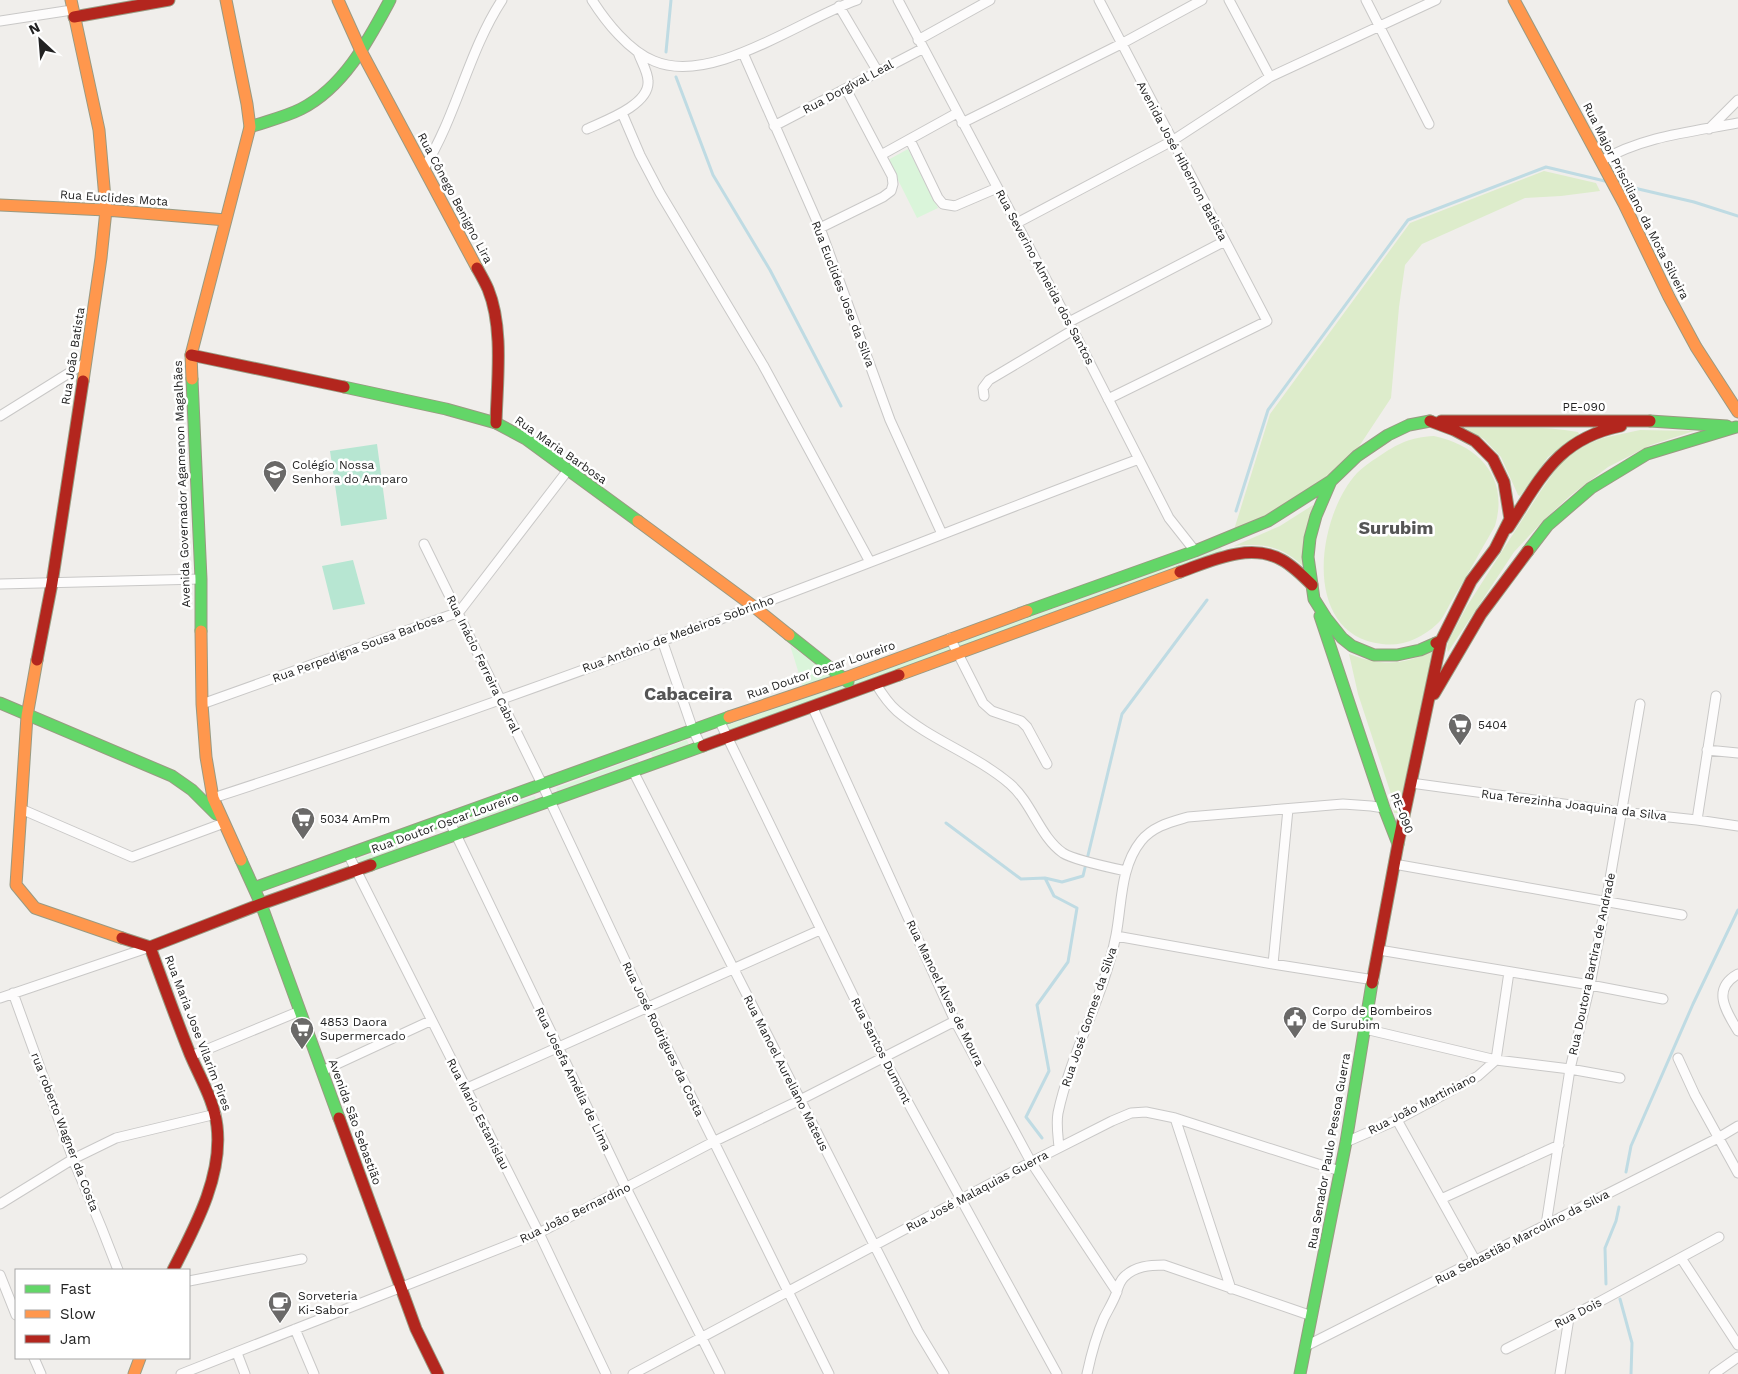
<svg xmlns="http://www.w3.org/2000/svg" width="1738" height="1374" viewBox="0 0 1738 1374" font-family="'Work Sans',sans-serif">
	<rect width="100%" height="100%" fill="#f0eeeb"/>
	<path fill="#ddeccb" d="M 1544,171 L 1596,183 L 1600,191 L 1561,196 L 1525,198 L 1422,244 L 1405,265 L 1399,307 L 1391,398 L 1352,457 L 1296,501 L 1233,533 L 1270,414 L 1410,223 Z
		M 1465,428 C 1503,428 1541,425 1578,432 L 1579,434 L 1548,457 L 1520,496 L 1518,495 L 1501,457 L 1484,439 Z
		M 1640,430 L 1694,431 L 1651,445 L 1608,467 L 1570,496 L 1545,519 L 1514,552 L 1448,652 L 1447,649 L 1448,642 L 1467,606 L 1540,492 L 1561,462 L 1574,452 L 1588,444 L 1603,438 Z
		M 1434,436 C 1480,446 1509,478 1495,526 C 1480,552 1466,577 1451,602 C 1447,609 1443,619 1437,624 C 1422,638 1403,647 1382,644 C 1301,635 1316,518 1357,473 C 1363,467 1370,462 1378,457 C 1397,444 1410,437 1434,436 Z
		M 1313,505 L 1305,568 C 1283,546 1264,543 1234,546 L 1280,526 Z
		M 1433,650 L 1398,813 L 1394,813 L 1391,794 L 1358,694 L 1349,654 C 1382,666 1403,666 1433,650 Z"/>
	<path fill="#daf5da" d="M 908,149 L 938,208 L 917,218 L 888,160 Z
		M 1221,547 L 1223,551 L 724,733 L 722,727 L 850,683 Z
		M 790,645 L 832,677 L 803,687 Z
		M 687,740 L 689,745 L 653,758 L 651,753 Z
		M 637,758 L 640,762 L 558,792 L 556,788 Z
		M 535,796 L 536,799 L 460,827 L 457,823 Z
		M 396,845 L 400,850 L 361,863 L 358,859 Z"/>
	<path fill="#b7e6d2" d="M 377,444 L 387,519 L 341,526 L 330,451 Z
		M 353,560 L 365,604 L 333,610 L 322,566 Z"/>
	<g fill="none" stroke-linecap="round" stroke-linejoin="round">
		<path stroke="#bfdbe3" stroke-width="3" d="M 666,52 L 671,0
			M 676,77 L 713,175 L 770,270 L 841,406
			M 1617,184 L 1694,202 L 1738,216
			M 1236,511 L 1268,410 L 1408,220 L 1546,167 L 1609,182
			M 946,823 L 1021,879 L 1045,878
			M 1042,1138 L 1026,1117 L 1049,1071 L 1037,1005 L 1068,962 L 1077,908 L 1054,896 L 1045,878 L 1062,882 L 1083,876 L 1122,714 L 1207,600
			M 1626,1172 L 1631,1146 L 1693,1004 L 1738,910
			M 1606,1284 L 1605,1248 L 1616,1221 L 1619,1207
			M 1620,1299 L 1632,1343 L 1631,1374"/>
		<g stroke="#c9c8c7" stroke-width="11">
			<path id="street" d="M 592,0 C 606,22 629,51 654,61 C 712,86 801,19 857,0
				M 898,0 L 1073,330 L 1169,518 L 1195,551
				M 1099,0 L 1267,321 L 1108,399
				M 1229,0 L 1270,77
				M 1366,0 L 1429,124
				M 839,6 L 878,72
				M 0,21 L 72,10
				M 918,40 L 990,0
				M 743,53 L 820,228 L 890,420 L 942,534
				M 622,113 L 640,155 L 660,193 L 763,365 L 870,562
				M 962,123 L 1121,44 L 1202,0
				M 774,126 L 922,49
				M 587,129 C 604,121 650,105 648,81 C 648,72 641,61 638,52
				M 1709,129 L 1738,100
				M 910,140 L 938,198 L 943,204 L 955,206 L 997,188
				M 881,155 L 957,113
				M 1601,161 C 1644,136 1691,132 1738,123
				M 424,168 C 457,115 468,52 502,0
				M 1017,223 L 1172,141 L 1270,77 L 1436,0
				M 820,228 L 883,197 L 891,191 L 893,184 L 892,176 L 846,89
				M 1069,322 L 1225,241
				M 984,396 L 983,388 L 989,380 L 1073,330
				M 0,416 L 85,363
				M 424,544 L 542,784 L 647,1007 L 829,1374
				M 0,584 L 201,579
				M 950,638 L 983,703 L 992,711 L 1021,721 L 1027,727 L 1047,764
				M 662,640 L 693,730 L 701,746
				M 876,684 C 882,694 889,704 897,711 C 931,740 976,755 1010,784 C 1032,803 1040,837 1063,853 C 1074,860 1112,868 1126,871
				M 202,704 L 459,612 L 568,470
				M 812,706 L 955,1021 L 1031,1162 L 1117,1292
				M 719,720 L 883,1057 L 1057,1374
				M 1707,750 L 1738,753
				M 633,771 L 918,1331 L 944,1374
				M 1411,783 L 1622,812 L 1697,820 L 1738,826
				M 213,798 C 419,731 622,657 824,580 C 929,540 1034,498 1139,459
				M 21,809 L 132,857 L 224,823
				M 448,818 L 626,1188 L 720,1374
				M 1697,820 L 1716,696
				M 348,854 L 539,1233 L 606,1374
				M 1394,864 L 1682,915
				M 1116,936 L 1273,964 L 1374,980
				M 1379,950 L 1590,985 L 1663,999
				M 1273,964 L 1288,809
				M 1738,974 C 1711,989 1726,1011 1738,1031
				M 13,993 L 73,1159 L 102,1229 L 118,1270
				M 0,998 L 150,947
				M 1365,1029 L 1496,1060 L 1570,1069 L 1620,1078
				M 191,1056 L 300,1011
				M 1678,1058 L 1695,1095 L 1738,1173
				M 322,1071 L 430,1021
				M 465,1089 L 820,930
				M 1175,1118 L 1231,1289
				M 1397,1120 L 1475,1260
				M 1346,1142 L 1397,1120 L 1478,1076 L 1496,1060 L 1509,972
				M 1059,1147 C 1058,1136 1056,1124 1058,1113 C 1071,1052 1104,997 1116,935 C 1122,904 1120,867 1141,841 C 1153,826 1171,822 1188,817 L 1343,804 L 1371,806 L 1384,808
				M 1441,1199 L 1559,1145
				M 0,1204 L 73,1159 L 116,1138 L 216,1114
				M 1546,1225 L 1570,1069 L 1590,985 L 1606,902 L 1640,704
				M 1681,1258 L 1738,1345
				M 0,1275 L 16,1315
				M 189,1281 L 302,1259
				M 295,1329 L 314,1374
				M 1306,1346 L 1718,1138 L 1738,1126
				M 1506,1349 L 1599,1302 L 1719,1237
				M 237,1353 L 245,1374
				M 34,1358 L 41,1374
				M 181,1374 L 539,1233 L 713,1142 L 800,1100 L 955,1021
				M 633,1374 L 1031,1162 L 1112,1121 L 1131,1113 L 1146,1112 L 1175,1118 L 1340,1171
				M 1087,1374 C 1091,1355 1096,1336 1104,1318 C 1108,1310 1113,1302 1116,1294 C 1118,1287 1119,1282 1124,1277 C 1135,1266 1150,1265 1164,1265 L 1312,1316
				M 1560,1374 L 1569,1318
				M 1714,1374 L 1738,1357"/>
		</g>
		<g stroke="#999a82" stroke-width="13">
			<path id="fast" d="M 250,127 C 267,121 285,117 301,109 C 344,87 368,41 390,0
				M 192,379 L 201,579 L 201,631
				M 344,387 L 446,409 L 496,423 L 526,439 L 638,521
				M 1430,421 L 1409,425 L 1388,435 L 1357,456 L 1331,481 L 1316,516 L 1310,538 L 1308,557 L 1314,599 L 1326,618 L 1342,638 L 1352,646 L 1374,655 L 1397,655 L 1420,650 L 1436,643
				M 1650,421 L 1727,426
				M 1528,551 L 1548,525 L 1591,488 L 1647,454 L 1736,427
				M 1027,611 L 1195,551 L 1268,521 L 1331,481
				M 1320,616 L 1384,808 L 1398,844
				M 789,635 L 848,682
				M 0,703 L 172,776 L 192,790 L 216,814
				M 241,860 L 261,904 L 339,1118
				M 371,865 L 703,746
				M 254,888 L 729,717
				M 1300,1374 L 1346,1142 L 1372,983"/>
		</g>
		<g stroke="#999a82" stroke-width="13">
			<path id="slow" d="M 71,0 L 99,130 L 106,210 L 101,258 L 83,381
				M 338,0 L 361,51 L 477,268
				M 1514,0 L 1624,204 L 1669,297 L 1696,347 L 1738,412
				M 0,205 L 106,210 L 226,220
				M 192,379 L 191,355 L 250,127 L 247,104 L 226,0
				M 638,521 L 753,606 L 789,635
				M 201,631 L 202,704 L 206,757 L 213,798 L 241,860
				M 37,660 L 27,716 L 16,885 L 35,908 L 122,938
				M 899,675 L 1180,572
				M 729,717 L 845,678 L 1027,611
				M 134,1374 L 140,1358"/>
		</g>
		<g stroke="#999a82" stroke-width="13">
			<path id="jam" d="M 74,17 L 169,0
				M 477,268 C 481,275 485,282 488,289 C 504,328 497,381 496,423
				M 191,355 L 344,387
				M 1430,421 L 1454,430 L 1475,441 L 1493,459 L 1504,482 L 1510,519 L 1495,549 L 1471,581 L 1441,641 L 1436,643
				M 1441,421 L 1650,421
				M 1508,528 C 1541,478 1557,439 1621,426
				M 1180,572 C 1211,561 1250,542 1282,560 C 1293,566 1303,576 1312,585
				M 37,660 L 52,583 L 83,381
				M 1434,694 L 1481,614 L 1528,551
				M 703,746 L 899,675
				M 122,938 L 150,947 L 261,904 L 371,865
				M 150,947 C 163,983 176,1019 190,1054 C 200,1078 214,1100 217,1126 C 223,1176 195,1227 173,1270
				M 1372,983 L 1398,844 L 1441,641
				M 339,1118 L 416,1329 L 438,1374"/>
		</g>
		<use href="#street" stroke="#fdfcfc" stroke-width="9"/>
		<use href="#fast" stroke="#63d668" stroke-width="11"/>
		<use href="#slow" stroke="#ff974d" stroke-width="11"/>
		<use href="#jam" stroke="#b3261e" stroke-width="11"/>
	</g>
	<defs>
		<g id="school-pin" transform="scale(1.25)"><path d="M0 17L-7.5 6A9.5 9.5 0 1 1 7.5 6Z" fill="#6a6968" stroke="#fff"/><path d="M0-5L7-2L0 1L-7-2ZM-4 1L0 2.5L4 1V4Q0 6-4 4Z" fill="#fff"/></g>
		<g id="supermarket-pin" transform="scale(1.25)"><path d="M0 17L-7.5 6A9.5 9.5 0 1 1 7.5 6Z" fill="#6a6968" stroke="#fff"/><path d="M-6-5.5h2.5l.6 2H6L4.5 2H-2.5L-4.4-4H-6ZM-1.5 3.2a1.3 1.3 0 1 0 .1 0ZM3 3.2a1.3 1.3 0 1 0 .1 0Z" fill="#fff"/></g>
		<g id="civic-pin" transform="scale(1.25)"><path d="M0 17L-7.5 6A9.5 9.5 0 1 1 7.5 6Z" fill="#6a6968" stroke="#fff"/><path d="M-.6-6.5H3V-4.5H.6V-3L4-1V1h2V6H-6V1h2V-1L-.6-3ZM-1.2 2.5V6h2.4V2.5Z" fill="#fff"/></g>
		<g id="cafe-pin" transform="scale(1.25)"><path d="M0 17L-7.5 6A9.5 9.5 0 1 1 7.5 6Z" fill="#6a6968" stroke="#fff"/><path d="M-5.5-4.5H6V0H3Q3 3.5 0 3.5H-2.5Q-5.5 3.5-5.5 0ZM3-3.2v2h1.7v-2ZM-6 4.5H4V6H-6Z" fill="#fff"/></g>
	</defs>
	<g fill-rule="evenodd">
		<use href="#school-pin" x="275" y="472"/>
		<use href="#supermarket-pin" x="1460" y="725"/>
		<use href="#supermarket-pin" x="303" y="819"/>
		<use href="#civic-pin" x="1295" y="1018"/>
		<use href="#supermarket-pin" x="302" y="1029"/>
		<use href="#cafe-pin" x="280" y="1303"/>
	</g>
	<g text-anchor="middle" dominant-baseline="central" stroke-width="5" stroke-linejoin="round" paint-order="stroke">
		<g font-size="12" fill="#222" stroke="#fff">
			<text transform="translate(848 87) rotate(-28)">Rua Dorgival Leal</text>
			<text transform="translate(1182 161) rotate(62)">Avenida José Hibernon Batista</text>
			<text transform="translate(114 198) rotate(4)">Rua Euclides Mota</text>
			<text transform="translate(455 198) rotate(62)">Rua Cônego Benigno Lira</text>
			<text transform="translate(1636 201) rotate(63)">Rua Major Prisciliano da Mota Silveira</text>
			<text transform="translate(1045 277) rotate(62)">Rua Severino Almeida dos Santos</text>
			<text transform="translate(843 294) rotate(69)">Rua Euclides Jose da Silva</text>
			<text transform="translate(73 356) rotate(-81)">Rua João Batista</text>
			<text x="1584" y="407">PE-090</text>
			<text transform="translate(561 450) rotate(35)">Rua Maria Barbosa</text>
			<text transform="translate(182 484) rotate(-92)">Avenida Governador Agamenon Magalhães</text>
			<text transform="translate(678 634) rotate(-20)">Rua Antônio de Medeiros Sobrinho</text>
			<text transform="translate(358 648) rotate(-20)">Rua Perpedigna Sousa Barbosa</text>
			<text transform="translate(483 664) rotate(64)">Rua Inácio Ferreira Cabral</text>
			<text transform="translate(821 670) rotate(-19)">Rua Doutor Oscar Loureiro</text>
			<text transform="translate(1574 805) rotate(7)">Rua Terezinha Joaquina da Silva</text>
			<text transform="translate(1402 813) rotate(68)">PE-090</text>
			<text transform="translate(445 823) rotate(-20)">Rua Doutor Oscar Loureiro</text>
			<text transform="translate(1592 964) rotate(-78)">Rua Doutora Bartira de Andrade</text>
			<text transform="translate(945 993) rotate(64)">Rua Manoel Alves de Moura</text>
			<text transform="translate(1089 1017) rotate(-71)">Rua José Gomes da Silva</text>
			<text transform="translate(198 1033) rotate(69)">Rua Maria Jose Vilarim Pires</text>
			<text transform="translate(663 1039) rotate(64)">Rua José Rodrigues da Costa</text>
			<text transform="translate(881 1051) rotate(63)">Rua Santos Dumont</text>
			<text transform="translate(786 1073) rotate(63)">Rua Manoel Aureliano Mateus</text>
			<text transform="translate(573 1079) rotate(64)">Rua Josefa Amélia de Lima</text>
			<text transform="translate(1422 1104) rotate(-27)">Rua João Martiniano</text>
			<text transform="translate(478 1114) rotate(63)">Rua Mario Estanislau</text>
			<text transform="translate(355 1122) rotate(70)">Avenida São Sebastião</text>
			<text transform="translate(65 1132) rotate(69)">rua roberto Wagner da Costa</text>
			<text transform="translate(1329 1151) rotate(-80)">Rua Senador Paulo Pessoa Guerra</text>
			<text transform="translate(977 1191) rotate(-28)">Rua José Malaquias Guerra</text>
			<text transform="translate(575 1213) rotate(-26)">Rua João Bernardino</text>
			<text transform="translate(1522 1237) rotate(-27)">Rua Sebastião Marcolino da Silva</text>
			<text transform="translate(1578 1313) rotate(-27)">Rua Dois</text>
		</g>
		<g font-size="12" fill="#222" stroke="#fff" text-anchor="start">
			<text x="292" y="465">Colégio Nossa<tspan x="292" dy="14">Senhora do Amparo</tspan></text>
			<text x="1478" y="725">5404</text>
			<text x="320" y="819">5034 AmPm</text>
			<text x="1312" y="1011">Corpo de Bombeiros<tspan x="1312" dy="14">de Surubim</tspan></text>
			<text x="320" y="1022">4853 Daora<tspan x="320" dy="14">Supermercado</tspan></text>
			<text x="298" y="1296">Sorveteria<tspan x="298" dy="14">Ki-Sabor</tspan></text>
		</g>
		<g font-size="18" font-weight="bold" fill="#555" stroke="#fff">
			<text x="1396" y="527">Surubim</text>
			<text x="688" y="693">Cabaceira</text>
		</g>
	</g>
	<rect x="15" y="1269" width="175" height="90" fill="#ffffff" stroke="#a7a7a7"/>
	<rect x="25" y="1285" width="25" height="8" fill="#63d668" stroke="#a7a7a7"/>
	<text x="60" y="1294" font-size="15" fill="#222222">Fast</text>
	<rect x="25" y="1310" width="25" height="8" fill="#ff974d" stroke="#a7a7a7"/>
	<text x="60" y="1319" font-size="15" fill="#222222">Slow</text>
	<rect x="25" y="1335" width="25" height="8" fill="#b3261e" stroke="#a7a7a7"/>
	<text x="60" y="1344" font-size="15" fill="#222222">Jam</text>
	<g transform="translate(40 40) rotate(334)" stroke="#ffffff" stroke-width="4" paint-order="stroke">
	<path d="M0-4L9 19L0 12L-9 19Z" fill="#222222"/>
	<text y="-8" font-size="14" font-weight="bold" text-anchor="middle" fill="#222222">N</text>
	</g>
</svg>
